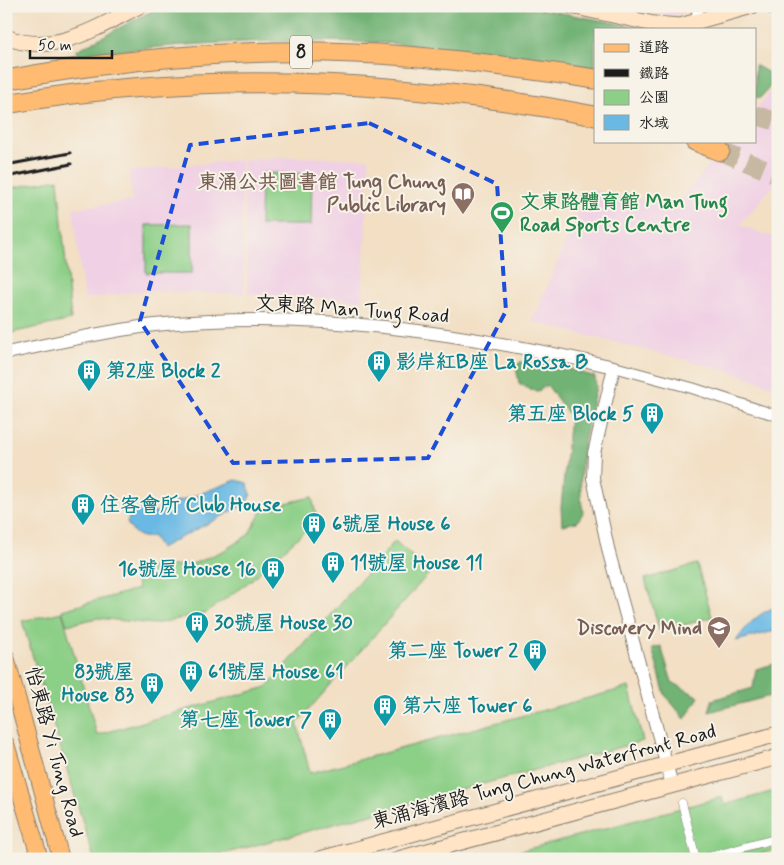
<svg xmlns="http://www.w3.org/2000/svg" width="784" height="865" viewBox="0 0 784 865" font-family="Mynerve,'LXGW WenKai TC',sans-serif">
	<rect width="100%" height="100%" fill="#f7f3e8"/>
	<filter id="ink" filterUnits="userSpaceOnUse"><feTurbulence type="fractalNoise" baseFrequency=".02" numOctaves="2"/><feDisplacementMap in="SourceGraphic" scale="10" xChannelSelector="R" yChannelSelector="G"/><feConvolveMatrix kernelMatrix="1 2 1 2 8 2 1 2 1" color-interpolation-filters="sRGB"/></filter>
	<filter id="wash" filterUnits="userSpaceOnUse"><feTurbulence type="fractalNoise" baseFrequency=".0096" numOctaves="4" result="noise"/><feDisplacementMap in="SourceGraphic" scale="20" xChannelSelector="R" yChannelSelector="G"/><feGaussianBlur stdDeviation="1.12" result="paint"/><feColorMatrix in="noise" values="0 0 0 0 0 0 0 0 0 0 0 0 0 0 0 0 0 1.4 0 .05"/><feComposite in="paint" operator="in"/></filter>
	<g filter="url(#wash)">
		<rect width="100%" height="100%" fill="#f2dfc4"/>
		<path fill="#f0d0e4" d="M 619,6 L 680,6 L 685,13 L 668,16 Z
			M 778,82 L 778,180 L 739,225 L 778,239 L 778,388 L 722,369 L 532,322 L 588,189 L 675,206 L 729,141 L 755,141 L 755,110 Z
			M 293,157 L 369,159 L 362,300 L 248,294 L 243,160 Z
			M 241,160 L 244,294 L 144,291 L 84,299 L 73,208 L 132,201 L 129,171 Z"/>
		<path fill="#8ccf87" stroke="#547652" d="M 261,173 L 312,174 L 311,225 L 260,225 Z
			M 58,179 L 71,320 L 6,334 L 6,189 Z
			M 192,224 L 192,273 L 146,273 L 146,225 Z
			M 312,497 L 317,520 L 250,581 L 206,613 L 154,624 L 97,618 L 67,625 L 62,610 L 138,589 L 132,568 L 164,567 L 195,563 L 225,550 L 248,535 L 264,508 Z
			M 395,541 L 430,572 L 297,723 L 310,773 L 629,687 L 643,741 L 204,859 L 94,859 L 22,621 L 62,612 L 97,735 L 267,687 Z
			M 697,564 L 712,617 L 660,632 L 645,579 Z
			M 778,790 L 778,849 L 744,859 L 498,859 L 498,857 L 722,797 L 724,805 Z"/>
		<path fill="#71b274" stroke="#466748" d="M 161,6 L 508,6 L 552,11 L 646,29 L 595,29 L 595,68 C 425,36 249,33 77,56 L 77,50 Z
			M 755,65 L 778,78 L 760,98 L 755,97 Z
			M 520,362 L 567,368 L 595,377 L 596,387 C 586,433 576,466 583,513 L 577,522 L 562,525 L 561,507 L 570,416 L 547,385 L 538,391 L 530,390 L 519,383 L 516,367 Z
			M 661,646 L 672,682 L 699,697 L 685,719 L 665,695 L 652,648 Z
			M 778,663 L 778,694 L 709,712 L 712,700 L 753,688 L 756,669 Z"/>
		<path fill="#6ab9e4" stroke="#436a80" d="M 236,480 L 247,483 L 251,494 L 246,504 L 160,548 L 153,536 C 140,540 132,533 127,522 L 132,512 L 144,508 L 153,513 L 158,512 L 162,503 L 181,501 Z
			M 778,606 L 778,630 L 736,641 C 748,624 758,613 778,606 Z"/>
	</g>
	<g filter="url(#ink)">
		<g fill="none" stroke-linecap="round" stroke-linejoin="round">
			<path stroke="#c7b8a2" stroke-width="19" stroke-dasharray="19 9" stroke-linecap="butt" d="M 755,115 L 778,122
				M 720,151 L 778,175"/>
			<g stroke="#877e70" stroke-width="9">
				<path id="pedestrian" d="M 682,803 L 696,859
					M 702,859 L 778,838"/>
			</g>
			<g stroke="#877e70" stroke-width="12">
				<path id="minor" d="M 694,6 L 698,11 L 695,23
					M 614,367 L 692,388 L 778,416"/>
			</g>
			<g stroke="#877e70" stroke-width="14">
				<path id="tertiary" d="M 6,353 C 56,343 105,331 155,325 C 310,309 464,333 614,367 L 594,453 L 593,478 L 609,553 L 672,785"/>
			</g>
			<g stroke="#877e70" stroke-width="17">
				<path id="secondary" d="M 571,6 L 654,24 L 680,26 L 752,6
					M 771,6 L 778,7
					M 6,37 C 54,57 98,27 139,6
					M 320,859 L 778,734
					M 398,859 L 778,757"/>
			</g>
			<g stroke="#877e70" stroke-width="18">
				<path id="primary" d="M 6,657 L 61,859
					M 6,744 L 40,859"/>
			</g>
			<g stroke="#877e70" stroke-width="21">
				<path id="motorway" d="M 6,80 C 121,59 237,48 354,53 C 435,56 515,67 595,79
					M 6,104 C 201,70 402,79 595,116
					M 695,141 L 720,151"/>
			</g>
			<use href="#pedestrian" stroke="#fff" stroke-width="8"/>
			<use href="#minor" stroke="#fff" stroke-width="10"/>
			<use href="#tertiary" stroke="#fff" stroke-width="12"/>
			<use href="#secondary" stroke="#ffe4c6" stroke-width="15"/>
			<use href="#primary" stroke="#febb71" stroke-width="16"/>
			<use href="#motorway" stroke="#febb71" stroke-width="19"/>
			<path stroke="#1c1c1c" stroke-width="3" d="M 6,165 L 70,153
				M 6,177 L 71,164"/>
		</g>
	</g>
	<path fill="none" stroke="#1d4ed8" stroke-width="4" stroke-dasharray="10 6" stroke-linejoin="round" d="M 369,123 L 497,184 L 506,311 L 428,458 L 233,463 L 140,321 L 190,145 Z"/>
	<defs>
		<g id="library-pin" transform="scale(1.25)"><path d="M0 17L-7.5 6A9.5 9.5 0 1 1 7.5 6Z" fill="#8d6e63" stroke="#f7f3e8"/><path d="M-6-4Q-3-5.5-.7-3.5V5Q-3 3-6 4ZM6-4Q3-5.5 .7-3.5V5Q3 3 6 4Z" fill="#fff"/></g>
		<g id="stadium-pin" transform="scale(1.25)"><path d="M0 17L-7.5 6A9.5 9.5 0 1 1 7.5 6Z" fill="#2e9e5b" stroke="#f7f3e8"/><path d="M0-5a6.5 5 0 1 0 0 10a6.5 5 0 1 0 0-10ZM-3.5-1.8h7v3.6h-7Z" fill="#fff"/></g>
		<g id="building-pin" transform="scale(1.25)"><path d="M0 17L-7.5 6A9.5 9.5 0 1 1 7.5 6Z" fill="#0f9aa8" stroke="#f7f3e8"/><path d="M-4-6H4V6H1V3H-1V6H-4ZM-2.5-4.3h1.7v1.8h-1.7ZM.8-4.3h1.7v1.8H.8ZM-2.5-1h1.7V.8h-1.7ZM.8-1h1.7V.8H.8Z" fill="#fff"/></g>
		<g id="school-pin" transform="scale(1.25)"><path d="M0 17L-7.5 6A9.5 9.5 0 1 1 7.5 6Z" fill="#8d6e63" stroke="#f7f3e8"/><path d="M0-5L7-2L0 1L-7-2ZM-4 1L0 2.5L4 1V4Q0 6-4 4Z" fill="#fff"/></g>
	</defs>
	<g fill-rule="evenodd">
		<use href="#library-pin" x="463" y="194"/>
		<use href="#stadium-pin" x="502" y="213"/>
		<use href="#building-pin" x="379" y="362"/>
		<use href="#building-pin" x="89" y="371"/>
		<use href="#building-pin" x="652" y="414"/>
		<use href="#building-pin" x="83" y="505"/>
		<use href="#building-pin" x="314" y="524"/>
		<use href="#building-pin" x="333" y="563"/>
		<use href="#building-pin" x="273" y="569"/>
		<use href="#building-pin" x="197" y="623"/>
		<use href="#school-pin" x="719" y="628"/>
		<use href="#building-pin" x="535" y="651"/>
		<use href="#building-pin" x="191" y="672"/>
		<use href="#building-pin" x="152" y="684"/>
		<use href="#building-pin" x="385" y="706"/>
		<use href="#building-pin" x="330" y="720"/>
	</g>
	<g text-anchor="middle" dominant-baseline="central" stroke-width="4" stroke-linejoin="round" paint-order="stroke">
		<rect fill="#f7f3e8" stroke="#5e5c59" stroke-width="1" x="290" y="35.5" width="22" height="33" rx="4"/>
		<g font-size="19" font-weight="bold" fill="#1c1c1c">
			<text x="301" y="52">8</text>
		</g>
		<g font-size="20" font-weight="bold" fill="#785e54" stroke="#f7f3e8" text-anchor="end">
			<text x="446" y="182">東涌公共圖書館 Tung Chung<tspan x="446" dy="23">Public Library</tspan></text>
			<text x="702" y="628">Discovery Mind</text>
		</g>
		<g font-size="20" font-weight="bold" fill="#27864d" stroke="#f7f3e8" text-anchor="start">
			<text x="520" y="202">文東路體育館 Man Tung<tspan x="520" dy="23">Road Sports Centre</tspan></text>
		</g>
		<g font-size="20" fill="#1c1c1c" stroke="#f7f3e8">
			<text transform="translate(352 310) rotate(4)">文東路 Man Tung Road</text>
			<text transform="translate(54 752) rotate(75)">怡東路 Yi Tung Road</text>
			<text transform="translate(544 777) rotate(-15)">東涌海濱路 Tung Chung Waterfront Road</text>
		</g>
		<g font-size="20" font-weight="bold" fill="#0d838f" stroke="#f7f3e8" text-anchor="start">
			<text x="396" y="362">影岸紅B座 La Rossa B</text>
			<text x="106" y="371">第2座 Block 2</text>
			<text x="634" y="414" text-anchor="end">第五座 Block 5</text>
			<text x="100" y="505">住客會所 Club House</text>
			<text x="332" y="524">6號屋 House 6</text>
			<text x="350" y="563">11號屋 House 11</text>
			<text x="256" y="569" text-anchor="end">16號屋 House 16</text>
			<text x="214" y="623">30號屋 House 30</text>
			<text x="518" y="651" text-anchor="end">第二座 Tower 2</text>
			<text x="134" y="672" text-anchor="end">83號屋<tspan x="134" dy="23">House 83</tspan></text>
			<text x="208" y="672">61號屋 House 61</text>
			<text x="402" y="706">第六座 Tower 6</text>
			<text x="312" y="720" text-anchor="end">第七座 Tower 7</text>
		</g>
	</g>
	<rect width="784" height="865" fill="none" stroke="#f7f3e8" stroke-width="25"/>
	<rect x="594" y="28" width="162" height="115" fill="#f7f3e8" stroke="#9f9d96"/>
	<rect x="604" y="44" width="25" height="8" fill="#febb71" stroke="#9f9d96"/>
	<text x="639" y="52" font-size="15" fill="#1c1c1c">道路</text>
	<rect x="604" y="69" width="25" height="8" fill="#1c1c1c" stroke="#9f9d96"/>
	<text x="639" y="78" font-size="15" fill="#1c1c1c">鐵路</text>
	<rect x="604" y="90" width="25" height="15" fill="#8ccf87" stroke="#9f9d96"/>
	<text x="639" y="102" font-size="15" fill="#1c1c1c">公園</text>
	<rect x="604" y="115" width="25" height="15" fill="#6ab9e4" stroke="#9f9d96"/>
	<text x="639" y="128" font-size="15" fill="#1c1c1c">水域</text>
	<path d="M30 50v8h82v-8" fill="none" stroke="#1c1c1c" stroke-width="2.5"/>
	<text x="38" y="50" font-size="15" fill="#1c1c1c" stroke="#f7f3e8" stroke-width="4" paint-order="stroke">50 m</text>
</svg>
